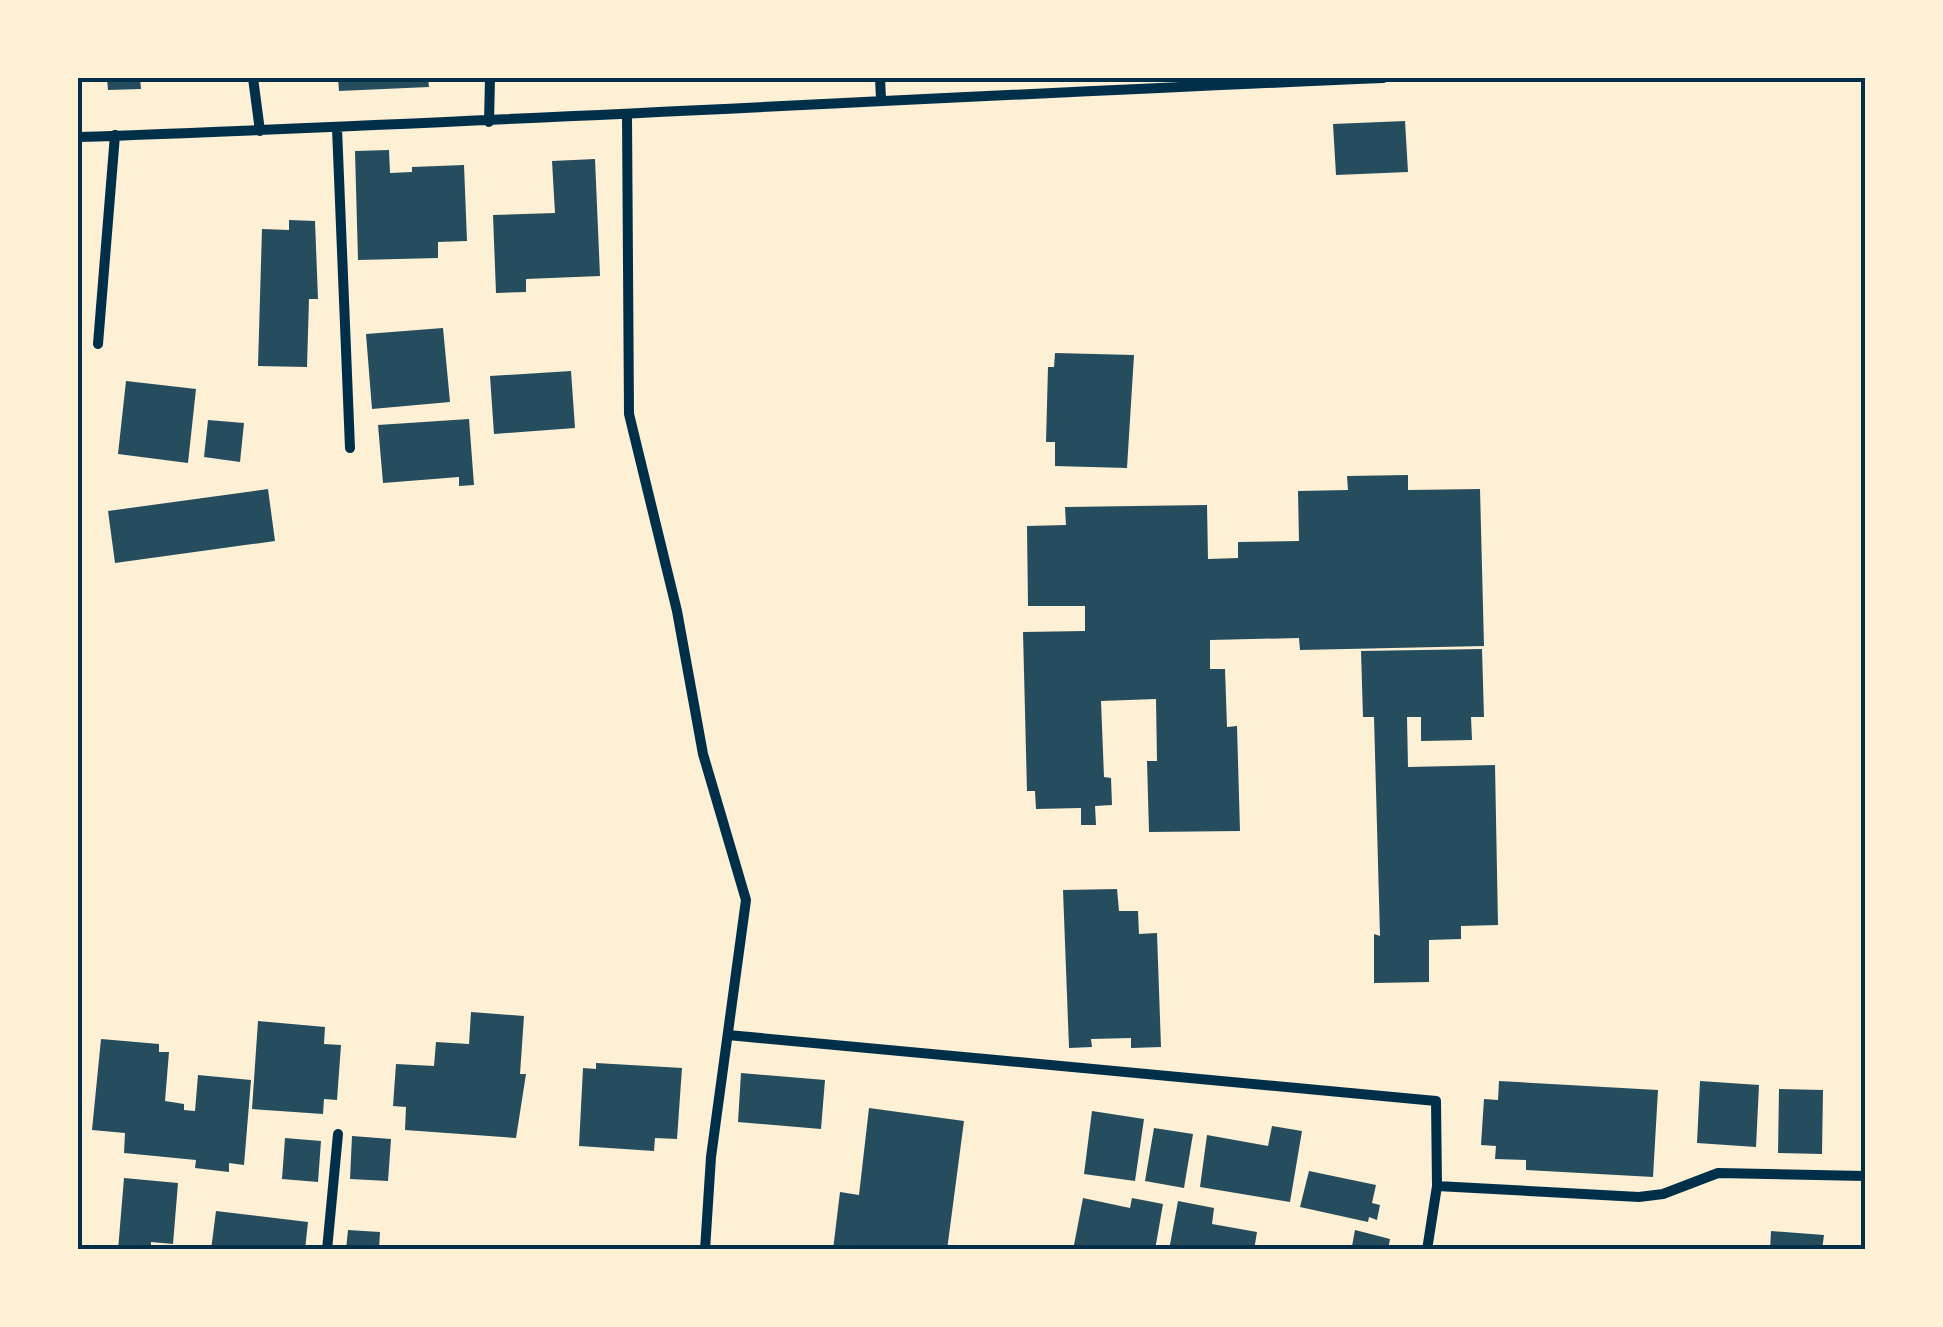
<svg xmlns="http://www.w3.org/2000/svg" width="1943" height="1327" viewBox="0 0 1943 1327" font-family="'Fira Sans Condensed',sans-serif">
	<rect width="100%" height="100%" fill="#fdf0d5"/>
	<path fill="#264d5e" d="M 107,78 L 140,78 L 141,89 L 108,90 Z
		M 338,78 L 428,78 L 429,87 L 339,91 Z
		M 1405,121 L 1408,172 L 1336,175 L 1333,124 Z
		M 389,150 L 390,173 L 412,172 L 412,167 L 464,165 L 467,241 L 438,242 L 438,258 L 358,260 L 355,151 Z
		M 595,159 L 600,276 L 526,279 L 526,292 L 496,293 L 493,215 L 555,213 L 552,161 Z
		M 289,220 L 315,221 L 318,299 L 309,299 L 307,367 L 258,366 L 262,229 L 289,230 Z
		M 443,328 L 450,402 L 372,409 L 366,334 Z
		M 1055,353 L 1134,355 L 1127,468 L 1055,466 L 1055,442 L 1046,442 L 1048,367 L 1054,367 Z
		M 571,371 L 575,428 L 494,434 L 490,376 Z
		M 126,381 L 196,389 L 188,463 L 118,454 Z
		M 469,419 L 474,485 L 459,486 L 459,477 L 383,483 L 378,425 Z
		M 208,420 L 244,423 L 240,462 L 204,457 Z
		M 1408,475 L 1408,490 L 1480,489 L 1484,646 L 1300,650 L 1299,638 L 1210,640 L 1210,669 L 1225,669 L 1227,727 L 1237,726 L 1240,831 L 1149,832 L 1147,761 L 1157,761 L 1156,699 L 1101,701 L 1104,777 L 1111,778 L 1112,805 L 1095,806 L 1096,825 L 1081,825 L 1081,808 L 1036,809 L 1035,791 L 1027,791 L 1023,632 L 1085,631 L 1085,606 L 1028,606 L 1027,526 L 1066,525 L 1065,507 L 1207,505 L 1208,559 L 1238,558 L 1238,542 L 1299,541 L 1298,491 L 1348,490 L 1347,476 Z
		M 268,489 L 275,541 L 115,563 L 108,511 Z
		M 1482,649 L 1484,717 L 1471,717 L 1472,740 L 1421,741 L 1421,717 L 1407,717 L 1408,767 L 1495,765 L 1498,925 L 1461,926 L 1461,939 L 1429,940 L 1429,982 L 1374,983 L 1374,934 L 1380,936 L 1374,717 L 1363,717 L 1361,651 Z
		M 1117,889 L 1119,911 L 1138,911 L 1139,934 L 1157,933 L 1161,1047 L 1131,1048 L 1131,1038 L 1091,1039 L 1092,1047 L 1069,1048 L 1063,890 Z
		M 471,1012 L 524,1016 L 520,1074 L 526,1074 L 516,1138 L 405,1130 L 406,1107 L 393,1106 L 396,1064 L 434,1066 L 436,1042 L 469,1044 Z
		M 258,1021 L 325,1027 L 324,1044 L 341,1045 L 337,1100 L 324,1099 L 323,1114 L 252,1109 Z
		M 101,1039 L 159,1044 L 159,1052 L 169,1052 L 165,1101 L 184,1104 L 184,1110 L 195,1111 L 198,1075 L 251,1080 L 244,1165 L 229,1163 L 229,1172 L 195,1168 L 196,1160 L 124,1153 L 125,1133 L 92,1130 Z
		M 596,1063 L 682,1068 L 677,1139 L 655,1138 L 654,1151 L 579,1146 L 583,1068 L 596,1069 Z
		M 741,1073 L 825,1080 L 821,1129 L 738,1122 Z
		M 1499,1081 L 1658,1090 L 1653,1177 L 1526,1170 L 1526,1160 L 1495,1159 L 1496,1146 L 1481,1145 L 1484,1099 L 1498,1100 Z
		M 1700,1081 L 1759,1085 L 1756,1147 L 1697,1143 Z
		M 1779,1089 L 1823,1090 L 1822,1154 L 1778,1153 Z
		M 869,1108 L 964,1121 L 947,1250 L 833,1250 L 840,1192 L 859,1195 Z
		M 1092,1111 L 1144,1119 L 1135,1181 L 1084,1174 Z
		M 1272,1126 L 1302,1131 L 1290,1202 L 1200,1187 L 1207,1135 L 1268,1146 Z
		M 1154,1128 L 1193,1134 L 1184,1188 L 1145,1181 Z
		M 352,1136 L 391,1139 L 388,1181 L 350,1179 Z
		M 285,1138 L 321,1141 L 318,1182 L 282,1179 Z
		M 1309,1171 L 1376,1185 L 1372,1203 L 1380,1205 L 1377,1220 L 1369,1217 L 1368,1222 L 1300,1207 Z
		M 124,1178 L 178,1183 L 173,1244 L 151,1242 L 151,1250 L 118,1250 Z
		M 1083,1198 L 1130,1208 L 1132,1198 L 1163,1204 L 1155,1250 L 1074,1245 Z
		M 1178,1201 L 1214,1208 L 1212,1224 L 1257,1232 L 1254,1250 L 1169,1250 Z
		M 216,1211 L 308,1222 L 305,1250 L 211,1250 Z
		M 348,1230 L 380,1232 L 379,1250 L 346,1250 Z
		M 1355,1230 L 1390,1239 L 1388,1250 L 1352,1246 Z
		M 1771,1231 L 1824,1235 L 1822,1250 L 1770,1250 Z"/>
	<g fill="none" stroke-linecap="round" stroke-linejoin="round">
		<path stroke="#003049" stroke-width="10" d="M 253,78 L 260,131
			M 880,78 L 881,99
			M 627,116 L 629,414 L 677,611 L 703,754 L 746,900 L 711,1157 L 705,1250
			M 489,122 L 490,78
			M 337,128 L 350,448
			M 78,137 C 513,122 948,96 1383,78
			M 98,344 L 115,135
			M 728,1035 L 1436,1101 L 1437,1186 L 1639,1197 L 1663,1194 L 1718,1173 L 1866,1176
			M 327,1250 L 338,1134
			M 1427,1250 L 1437,1186"/>
	</g>
	<rect width="1943" height="1327" fill="none" stroke="#fdf0d5" stroke-width="160"/>
	<rect x="80" y="80" width="1783" height="1167" fill="none" stroke="#003049" stroke-width="4"/>
</svg>
